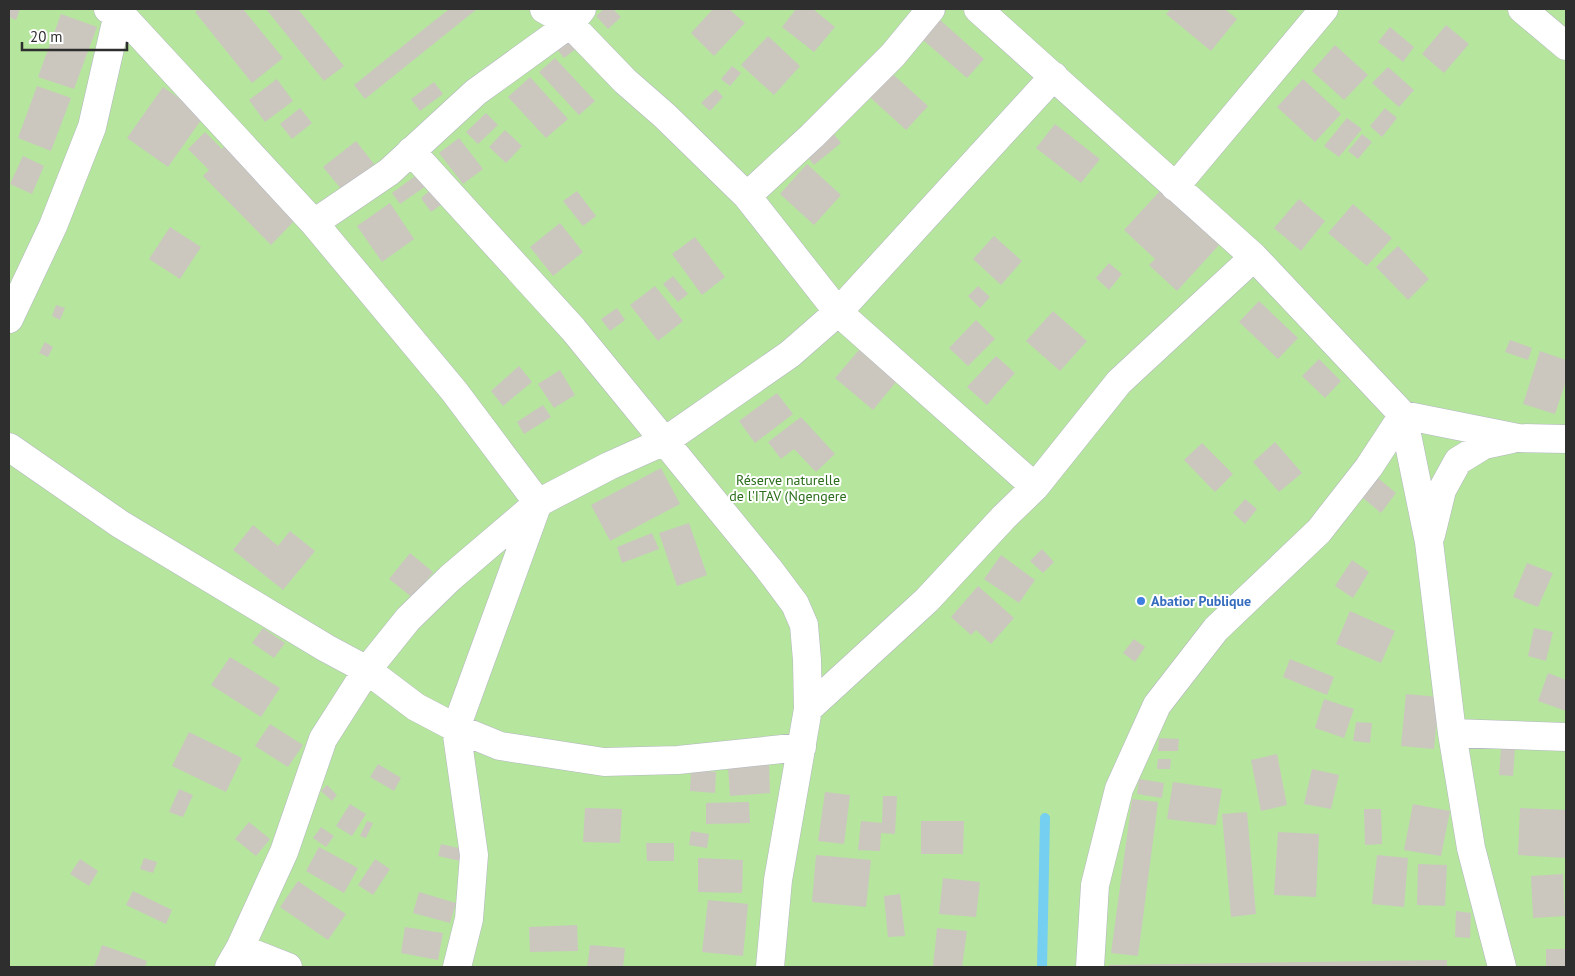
<svg xmlns="http://www.w3.org/2000/svg" width="1575" height="976" viewBox="0 0 1575 976" font-family="'PT Sans',sans-serif">
	<rect width="100%" height="100%" fill="#efe9e1"/>
	<path fill="#b6e59e" d="M 9,9 L 1566,9 L 1566,967 L 9,967 Z"/>
	<g fill="none" stroke-linecap="round" stroke-linejoin="round">
		<path stroke="#75cff0" stroke-width="10" d="M 1042,967 L 1045,818"/>
	</g>
	<path fill="#cbc7bf" d="M 9,9 L 20,9 L 16,20 L 9,17 Z
		M 199,9 L 243,9 L 283,58 L 252,83 L 195,12 Z
		M 266,9 L 298,9 L 344,66 L 324,81 Z
		M 449,9 L 477,9 L 365,99 L 354,85 Z
		M 604,9 L 613,9 L 621,17 L 608,29 L 596,16 Z
		M 713,9 L 729,9 L 745,23 L 714,56 L 691,33 Z
		M 796,9 L 813,9 L 835,27 L 814,52 L 782,27 Z
		M 1171,9 L 1225,9 L 1237,19 L 1211,51 L 1166,14 Z
		M 61,14 L 97,27 L 74,89 L 38,77 Z
		M 940,20 L 984,59 L 967,78 L 923,40 Z
		M 1446,25 L 1469,44 L 1444,73 L 1422,54 Z
		M 1390,27 L 1414,47 L 1403,62 L 1378,42 Z
		M 768,36 L 800,66 L 774,95 L 741,65 Z
		M 569,38 L 577,48 L 564,58 L 556,48 Z
		M 1335,45 L 1368,75 L 1344,100 L 1312,71 Z
		M 555,58 L 595,101 L 579,115 L 539,72 Z
		M 732,66 L 741,73 L 730,86 L 721,79 Z
		M 885,67 L 928,106 L 906,130 L 863,91 Z
		M 1388,67 L 1414,90 L 1399,107 L 1372,83 Z
		M 530,77 L 568,119 L 546,138 L 508,97 Z
		M 277,79 L 293,101 L 265,122 L 249,100 Z
		M 1303,79 L 1341,114 L 1315,142 L 1277,107 Z
		M 434,82 L 443,94 L 420,111 L 411,99 Z
		M 37,86 L 71,98 L 51,151 L 18,138 Z
		M 163,87 L 204,116 L 168,167 L 127,138 Z
		M 716,89 L 723,97 L 710,111 L 701,103 Z
		M 300,108 L 312,123 L 292,139 L 280,124 Z
		M 1385,108 L 1397,118 L 1382,137 L 1370,126 Z
		M 486,113 L 498,125 L 478,144 L 466,132 Z
		M 1347,118 L 1362,129 L 1339,157 L 1324,146 Z
		M 1055,124 L 1100,159 L 1081,183 L 1036,148 Z
		M 828,127 L 841,143 L 814,165 L 801,149 Z
		M 505,130 L 522,146 L 506,163 L 489,147 Z
		M 205,132 L 222,149 L 227,143 L 299,216 L 271,245 L 203,176 L 209,170 L 188,149 Z
		M 1362,134 L 1372,142 L 1358,159 L 1348,151 Z
		M 459,138 L 483,169 L 463,184 L 439,153 Z
		M 356,141 L 374,164 L 342,190 L 323,167 Z
		M 23,156 L 44,166 L 32,194 L 10,184 Z
		M 807,164 L 841,195 L 814,225 L 780,194 Z
		M 418,174 L 426,186 L 400,204 L 392,193 Z
		M 434,187 L 445,202 L 431,212 L 421,198 Z
		M 577,191 L 596,216 L 583,226 L 563,201 Z
		M 1160,191 L 1219,245 L 1177,291 L 1149,265 L 1155,259 L 1124,230 Z
		M 1299,199 L 1325,221 L 1301,251 L 1274,228 Z
		M 390,203 L 414,239 L 382,262 L 357,226 Z
		M 1353,204 L 1392,238 L 1367,266 L 1328,233 Z
		M 560,223 L 583,252 L 553,276 L 530,247 Z
		M 170,227 L 201,247 L 180,279 L 149,259 Z
		M 994,236 L 1022,261 L 1001,285 L 973,259 Z
		M 695,237 L 725,277 L 702,295 L 672,254 Z
		M 1398,246 L 1429,279 L 1408,300 L 1376,267 Z
		M 1109,263 L 1122,274 L 1109,290 L 1096,278 Z
		M 673,276 L 688,294 L 678,302 L 663,284 Z
		M 655,286 L 683,321 L 658,341 L 630,305 Z
		M 978,286 L 990,297 L 980,308 L 968,296 Z
		M 1259,301 L 1298,338 L 1278,359 L 1239,322 Z
		M 56,305 L 65,308 L 60,320 L 52,316 Z
		M 617,308 L 625,320 L 610,331 L 601,319 Z
		M 1053,311 L 1087,341 L 1060,371 L 1026,341 Z
		M 976,320 L 995,339 L 968,366 L 949,348 Z
		M 1510,340 L 1532,348 L 1528,360 L 1505,352 Z
		M 45,342 L 53,347 L 48,357 L 39,353 Z
		M 859,350 L 896,382 L 873,410 L 835,378 Z
		M 1540,351 L 1566,360 L 1566,381 L 1555,414 L 1523,404 Z
		M 996,356 L 1015,373 L 987,405 L 967,387 Z
		M 1319,359 L 1341,381 L 1325,398 L 1302,376 Z
		M 519,366 L 532,382 L 503,406 L 491,391 Z
		M 560,370 L 575,395 L 554,408 L 538,384 Z
		M 777,393 L 793,414 L 755,443 L 739,421 Z
		M 543,405 L 551,417 L 524,434 L 517,422 Z
		M 801,417 L 835,454 L 816,472 L 794,449 L 781,459 L 768,442 Z
		M 1275,442 L 1302,473 L 1279,492 L 1253,462 Z
		M 1202,443 L 1233,474 L 1215,492 L 1184,460 Z
		M 661,468 L 680,504 L 610,541 L 591,505 Z
		M 1373,474 L 1396,493 L 1381,513 L 1357,493 Z
		M 1245,499 L 1257,509 L 1245,524 L 1233,513 Z
		M 689,523 L 707,575 L 677,586 L 659,533 Z
		M 253,525 L 278,546 L 290,531 L 315,551 L 283,590 L 233,550 Z
		M 652,533 L 659,549 L 622,563 L 617,547 Z
		M 1042,549 L 1054,562 L 1043,573 L 1030,561 Z
		M 410,553 L 433,572 L 413,598 L 389,579 Z
		M 1001,555 L 1035,580 L 1019,603 L 984,579 Z
		M 1352,560 L 1369,572 L 1353,598 L 1335,586 Z
		M 1527,563 L 1553,573 L 1538,607 L 1513,597 Z
		M 978,586 L 1014,618 L 991,644 L 976,630 L 971,635 L 951,617 Z
		M 1350,611 L 1395,631 L 1381,663 L 1336,644 Z
		M 263,628 L 285,643 L 274,658 L 252,643 Z
		M 1534,628 L 1553,632 L 1546,661 L 1528,656 Z
		M 1134,639 L 1145,647 L 1135,662 L 1123,653 Z
		M 230,657 L 280,688 L 261,717 L 211,685 Z
		M 1290,659 L 1334,677 L 1327,695 L 1283,677 Z
		M 1548,673 L 1566,680 L 1566,711 L 1538,701 Z
		M 1406,694 L 1439,697 L 1434,749 L 1401,746 Z
		M 1324,699 L 1354,709 L 1344,738 L 1315,728 Z
		M 1356,722 L 1372,723 L 1370,743 L 1353,741 Z
		M 270,724 L 303,745 L 288,767 L 255,746 Z
		M 189,732 L 242,758 L 226,792 L 172,766 Z
		M 1159,738 L 1179,739 L 1178,751 L 1158,751 Z
		M 1501,748 L 1515,749 L 1513,776 L 1499,775 Z
		M 1277,754 L 1287,805 L 1261,811 L 1251,760 Z
		M 1158,759 L 1171,759 L 1170,769 L 1157,769 Z
		M 378,764 L 401,778 L 394,791 L 370,777 Z
		M 769,765 L 770,793 L 730,796 L 728,767 Z
		M 1312,769 L 1339,775 L 1331,809 L 1304,804 Z
		M 691,770 L 716,772 L 715,793 L 690,791 Z
		M 1139,779 L 1164,783 L 1162,798 L 1137,794 Z
		M 1173,782 L 1222,789 L 1216,825 L 1167,819 Z
		M 327,785 L 337,795 L 332,801 L 321,791 Z
		M 179,789 L 193,795 L 183,817 L 169,812 Z
		M 825,792 L 850,795 L 844,844 L 818,841 Z
		M 883,796 L 897,796 L 895,834 L 881,833 L 880,851 L 858,850 L 861,821 L 882,823 Z
		M 1132,799 L 1158,802 L 1138,956 L 1111,953 Z
		M 749,802 L 750,823 L 706,824 L 706,803 Z
		M 350,804 L 366,814 L 352,836 L 336,826 Z
		M 1413,804 L 1450,811 L 1441,856 L 1404,850 Z
		M 585,808 L 622,809 L 620,843 L 583,842 Z
		M 1520,808 L 1566,810 L 1566,858 L 1518,855 Z
		M 1364,809 L 1381,809 L 1382,844 L 1365,845 Z
		M 1247,812 L 1256,914 L 1231,917 L 1222,814 Z
		M 367,821 L 373,823 L 366,838 L 360,836 Z
		M 921,821 L 964,821 L 963,854 L 921,854 Z
		M 249,822 L 270,839 L 256,856 L 235,839 Z
		M 321,827 L 334,836 L 326,847 L 313,838 Z
		M 691,831 L 709,834 L 707,848 L 689,845 Z
		M 1278,832 L 1319,834 L 1316,897 L 1274,895 Z
		M 646,843 L 674,843 L 674,861 L 647,861 Z
		M 441,844 L 463,849 L 460,861 L 438,856 Z
		M 319,847 L 358,868 L 344,893 L 306,871 Z
		M 816,855 L 871,860 L 866,907 L 812,902 Z
		M 1377,855 L 1408,858 L 1404,907 L 1372,904 Z
		M 144,858 L 157,862 L 153,873 L 140,869 Z
		M 698,858 L 743,860 L 742,893 L 698,892 Z
		M 80,859 L 98,871 L 89,886 L 70,874 Z
		M 375,859 L 390,869 L 373,895 L 358,885 Z
		M 1418,864 L 1447,865 L 1445,906 L 1417,905 Z
		M 1563,874 L 1565,916 L 1533,918 L 1531,876 Z
		M 943,878 L 980,882 L 976,917 L 939,914 Z
		M 298,881 L 346,914 L 328,940 L 280,907 Z
		M 133,891 L 172,910 L 166,924 L 126,905 Z
		M 419,892 L 456,903 L 450,923 L 413,913 Z
		M 900,894 L 905,936 L 888,937 L 884,896 Z
		M 708,900 L 748,904 L 743,956 L 702,952 Z
		M 1456,911 L 1471,913 L 1470,938 L 1455,937 Z
		M 577,925 L 578,951 L 530,952 L 529,927 Z
		M 405,927 L 443,933 L 438,960 L 401,953 Z
		M 937,928 L 967,931 L 962,967 L 933,967 Z
		M 102,945 L 147,961 L 145,967 L 94,967 Z
		M 590,945 L 625,948 L 623,967 L 587,967 Z
		M 1546,949 L 1566,949 L 1566,967 L 1546,967 Z
		M 1447,960 L 1447,967 L 1109,967 L 1109,965 Z"/>
	<g fill="none" stroke-linecap="round" stroke-linejoin="round">
		<g stroke="#b4b7c1" stroke-width="29">
			<path id="minor" d="M 108,9 L 119,12 L 314,223 L 454,391 L 538,503 L 456,728 L 474,855 L 469,919 L 457,967
				M 544,9 L 570,24 L 625,81 L 665,116 L 747,196 L 838,312 L 1035,487
				M 978,9 L 1254,257 L 1403,415 L 1429,542 L 1452,733 L 1471,848 L 1502,967
				M 1522,9 L 1566,46
				M 411,151 L 573,329 L 768,568 L 795,604 L 804,625 L 807,660 L 808,709 L 778,880 L 770,967
				M 1175,187 L 1324,9
				M 747,196 L 812,136 L 893,55 L 931,9
				M 314,223 L 389,172 L 476,92 L 570,24 L 582,9
				M 9,319 L 53,226 L 92,127 L 119,9
				M 1403,415 L 1518,438 L 1566,439
				M 9,447 L 120,524 L 326,648 L 367,670 L 416,707 L 456,728 L 500,746 L 604,762 L 678,760 L 802,747
				M 1431,535 L 1442,490 L 1458,461 L 1484,445 L 1512,439
				M 808,709 L 927,600 L 1004,517 L 1035,487 L 1119,382 L 1254,257
				M 1452,733 L 1566,737
				M 240,948 L 288,967
				M 229,967 L 240,948 L 284,852 L 323,739 L 367,670 L 408,619 L 450,578 L 538,503 L 609,466 L 665,441 L 790,354 L 838,312 L 1054,76
				M 1090,967 L 1095,885 L 1119,789 L 1157,705 L 1216,629 L 1319,531 L 1369,467 L 1403,415"/>
		</g>
		<use href="#minor" stroke="#fff" stroke-width="28"/>
	</g>
	<circle fill="#3f7fe0" stroke="#fff" stroke-width="2" cx="1141" cy="601" r="5"/>
	<g text-anchor="middle" dominant-baseline="central" stroke-width="4" stroke-linejoin="round" paint-order="stroke">
		<g font-size="14" fill="#2c6e1b" stroke="#fff">
			<text x="788" y="480">Réserve naturelle<tspan x="788" dy="16">de l'ITAV (Ngengere</tspan></text>
		</g>
		<g font-size="14" font-weight="bold" fill="#366cbe" stroke="#fff" text-anchor="start">
			<text x="1151" y="601">Abatior Publique</text>
		</g>
	</g>
	<rect width="1575" height="976" fill="none" stroke="#2e2e2e" stroke-width="20"/>
	<path d="M22 42v8h105v-8" fill="none" stroke="#2e2e2e" stroke-width="2.5"/>
	<text x="30" y="42" font-size="15" fill="#2e2e2e" stroke="#ffffff" stroke-width="4" paint-order="stroke">20 m</text>
</svg>
